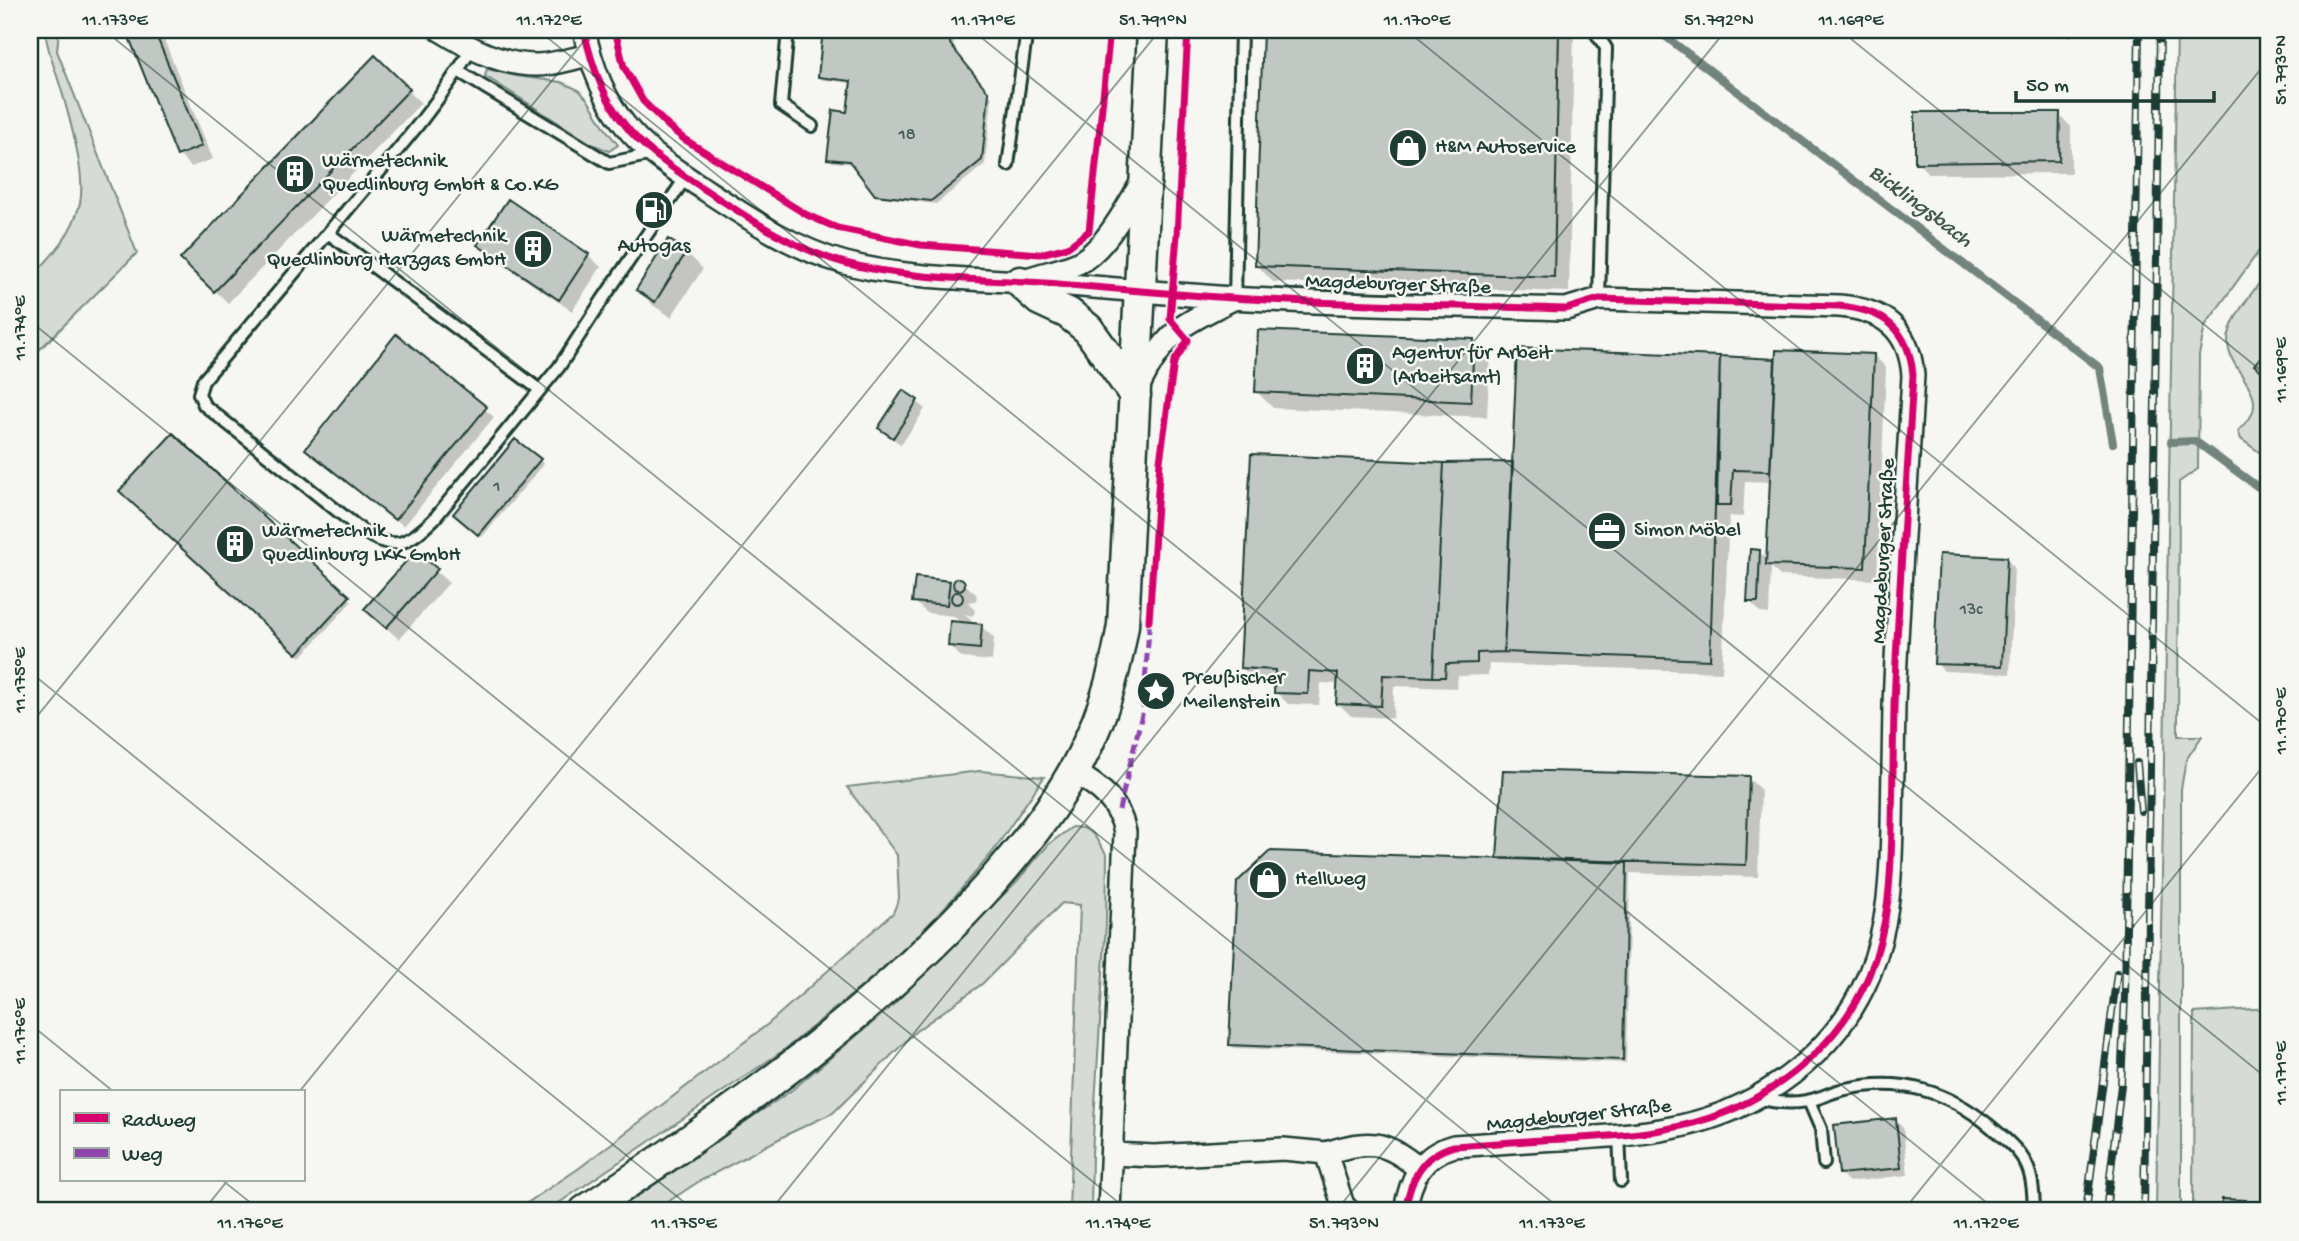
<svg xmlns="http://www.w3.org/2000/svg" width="2299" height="1241" viewBox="0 0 2299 1241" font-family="'Gochi Hand',sans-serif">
	<rect width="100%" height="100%" fill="#f6f6f2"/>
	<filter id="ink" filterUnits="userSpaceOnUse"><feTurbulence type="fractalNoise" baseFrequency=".0143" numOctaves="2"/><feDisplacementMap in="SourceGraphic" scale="14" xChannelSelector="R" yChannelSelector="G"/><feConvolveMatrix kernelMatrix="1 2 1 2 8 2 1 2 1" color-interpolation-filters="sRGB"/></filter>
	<g filter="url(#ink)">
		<path fill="#d6dbd6" stroke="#7a8c85" stroke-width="2" d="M 45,30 L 59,30 L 57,51 L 137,253 L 30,359 L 30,278 C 52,257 73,233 80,203 C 86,174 70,120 62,92 C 56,71 47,51 45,30 Z
			M 2177,30 L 2269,30 L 2269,237 L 2205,326 L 2199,355 L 2198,469 L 2179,482 L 2178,736 L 2202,736 L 2186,760 L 2181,789 L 2181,1211 L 2156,1211 Z
			M 487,69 L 516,76 L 561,82 L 579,90 L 588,100 L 605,128 L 618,145 L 609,151 L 592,144 L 485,76 Z
			M 2269,270 L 2269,459 L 2241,439 L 2238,431 C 2242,426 2250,419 2252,414 C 2264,385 2221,367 2229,334 C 2235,311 2255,290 2269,270 Z
			M 980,771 L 1044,777 L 992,853 L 958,893 L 917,937 L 866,983 L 784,1050 L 547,1211 L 515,1211 L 578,1169 L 768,1024 L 893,913 L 899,898 L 897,855 L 847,787 Z
			M 1072,827 L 1083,828 L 1093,834 L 1107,855 L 1106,923 L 1092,1154 L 1091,1211 L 1069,1211 L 1080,905 L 1062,903 L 982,984 L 916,1031 L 833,1113 L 790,1133 L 698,1182 L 654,1211 L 613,1211 L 792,1090 L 890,1008 L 1017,881 L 1049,844 Z
			M 2269,1008 L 2269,1211 L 2193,1211 L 2194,1013 Z"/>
		<path fill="#0003" d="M 132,30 L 158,30 L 162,35 L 213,159 L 191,167 L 179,155 L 129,31 Z
			M 825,30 L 951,31 L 955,34 L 953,50 L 992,98 L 985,164 L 936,204 L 881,197 L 853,164 L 833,162 L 829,158 L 849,114 L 852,83 L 823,80 L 820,77 Z
			M 1265,30 L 1574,30 L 1569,292 L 1273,282 L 1257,265 Z
			M 2019,30 L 2072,30 L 2072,37 L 2024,35 Z
			M 375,58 L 421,103 L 228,303 L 182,259 Z
			M 2059,114 L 2071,127 L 2071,173 L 1929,174 L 1917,162 Z
			M 508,202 L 588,255 L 601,267 L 572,311 L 492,257 L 480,245 Z
			M 669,241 L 686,252 L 703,269 L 671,317 L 654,306 L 638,290 Z
			M 397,336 L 494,417 L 404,526 L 315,456 Z
			M 1473,341 L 1490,357 L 1487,417 L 1273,408 L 1257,392 Z
			M 1519,350 L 1777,361 L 1874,355 L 1886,368 L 1877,580 L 1780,576 L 1771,567 L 1769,614 L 1761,613 L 1749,601 L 1759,552 L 1768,560 L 1771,482 L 1745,481 L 1743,517 L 1729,516 L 1722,672 L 1489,664 L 1488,675 L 1458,676 L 1456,688 L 1394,686 L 1393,718 L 1351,716 L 1338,703 L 1339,684 L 1321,683 L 1319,705 L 1288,704 L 1276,692 L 1276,681 L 1255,680 L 1242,668 L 1444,465 L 1514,463 Z
			M 917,401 L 925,409 L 901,445 L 880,428 Z
			M 173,436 L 352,601 L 301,657 L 122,491 Z
			M 515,441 L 544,464 L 482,537 L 455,514 Z
			M 416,554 L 449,583 L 399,639 L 378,621 Z
			M 2006,559 L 2014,567 L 2010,674 L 1944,671 L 1936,663 Z
			M 960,580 L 976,594 L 977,598 L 975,601 L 968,602 L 975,610 L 974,614 L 972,616 L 965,614 L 975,625 L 981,626 L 994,638 L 992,661 L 962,658 L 950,646 L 962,624 L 954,616 L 927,613 L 914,601 L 949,583 L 956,590 L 955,584 Z
			M 1748,778 L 1761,790 L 1758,877 L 1630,873 L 1626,1063 L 1234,1048 L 1230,1045 L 1502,861 L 1499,858 Z
			M 1895,1120 L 1903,1128 L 1908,1175 L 1849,1182 L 1841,1174 Z
			M 2224,1201 L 2245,1202 L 2249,1205 L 2249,1211 L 2224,1211 Z"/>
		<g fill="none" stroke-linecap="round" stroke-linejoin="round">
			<path stroke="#72847d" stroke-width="8" d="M 1657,30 L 2100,368 L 2113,443
				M 2171,442 L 2195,441 L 2269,495"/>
		</g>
		<path fill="#c1c8c3" stroke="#1f3d34" stroke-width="2" d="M 126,30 L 154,30 L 202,146 L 177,156 Z
			M 823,30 L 952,30 L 950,44 L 989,93 L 982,160 L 931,201 L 875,195 L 849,161 L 827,159 L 833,110 L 847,112 L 851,81 L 818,77 Z
			M 1263,30 L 1559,30 L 1554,277 L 1255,266 Z
			M 375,55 L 410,89 L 214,292 L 180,259 Z
			M 1915,112 L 2060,112 L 2059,161 L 1915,163 Z
			M 508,199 L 589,254 L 559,300 L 477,245 Z
			M 668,239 L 687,251 L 655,302 L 636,290 Z
			M 1258,330 L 1474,339 L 1471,402 L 1255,392 Z
			M 396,334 L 487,407 L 395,520 L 305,449 Z
			M 1517,348 L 1720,356 L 1710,660 L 1504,652 Z
			M 1776,350 L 1874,354 L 1865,568 L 1766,565 Z
			M 2263,354 L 2269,359 L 2269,377 L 2254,365 Z
			M 1720,356 L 1775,359 L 1770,471 L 1733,470 L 1731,505 L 1717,505 Z
			M 903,390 L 918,400 L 893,438 L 878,428 Z
			M 173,433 L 350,596 L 297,654 L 119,491 Z
			M 515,439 L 541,459 L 478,535 L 453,514 Z
			M 1251,454 L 1444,463 L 1433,677 L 1383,675 L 1381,706 L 1336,704 L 1338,673 L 1309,671 L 1308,694 L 1274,693 L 1275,670 L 1240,668 Z
			M 1513,462 L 1504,652 L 1477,653 L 1477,663 L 1446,664 L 1445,677 L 1433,677 L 1444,463 Z
			M 1750,549 L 1760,550 L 1758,602 L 1747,602 Z
			M 415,551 L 438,569 L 386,628 L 364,609 Z
			M 1939,554 L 2007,557 L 2002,666 L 1934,664 Z
			M 915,577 L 950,581 L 947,605 L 912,602 Z
			M953 584a6 6 0 1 1 12 0a6 6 0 1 1-12 0Z
			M951 598a6 6 0 1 1 12 0a6 6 0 1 1-12 0Z
			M 950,621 L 982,624 L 980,649 L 948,646 Z
			M 1503,770 L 1749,776 L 1746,865 L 1497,858 Z
			M 1270,851 L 1627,863 L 1623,1060 L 1229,1045 L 1237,882 Z
			M 1896,1118 L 1901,1168 L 1839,1174 L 1834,1125 Z
			M 2222,1199 L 2246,1200 L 2246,1211 L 2222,1211 Z"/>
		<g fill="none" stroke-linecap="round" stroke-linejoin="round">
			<g stroke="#1f3d34" stroke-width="16">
				<path id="service" d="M 788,30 L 781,105 L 812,126
					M 1594,30 L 1606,48 L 1599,299
					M 458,71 L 609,163 L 653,154
					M 1008,165 L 1027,30
					M 328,233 L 203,381 L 199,394 L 204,405 L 364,532 C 395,553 409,543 434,519 L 540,390 L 328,233 C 377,173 432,115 472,48
					M 1235,298 L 1241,30
					M 540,390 L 559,367 L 603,299 L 686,177
					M 1758,1098 C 1780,1104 1800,1105 1821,1097 C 1830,1094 1837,1090 1846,1089 C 1902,1077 1947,1091 1990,1126 C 2026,1156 2033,1164 2034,1211
					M 1809,1101 L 1821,1129 L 1824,1163
					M 1619,1134 L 1621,1181"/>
			</g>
			<g stroke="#1f3d34" stroke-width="26">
				<path id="minor" d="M 440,30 C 469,48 501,65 536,65 C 554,65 573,58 590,55
					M 584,30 C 591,63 603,98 625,125 C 645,151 673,168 701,187 C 745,216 793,249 845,263 C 909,280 991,279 1058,284 C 1116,289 1174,294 1233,298 C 1343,305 1455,305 1566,309 L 1599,299 L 1839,306 C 1884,310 1909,329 1913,375 C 1907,485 1898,596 1894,706 C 1893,746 1893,786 1892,826 C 1891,877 1889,927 1869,975 C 1844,1035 1796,1079 1738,1107 C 1678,1135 1606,1137 1541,1140 C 1512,1142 1483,1144 1454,1146 C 1421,1155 1410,1180 1405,1211
					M 1030,278 C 1045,273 1063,270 1078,263 C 1105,250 1128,205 1143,180
					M 1137,390 C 1147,368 1163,342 1182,327 C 1198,316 1217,307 1235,298
					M 1074,772 C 1100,787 1119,801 1125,832 L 1109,1211
					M 1112,1154 L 1154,1156 L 1283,1149 L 1326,1153
					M 1349,1211 L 1343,1205 L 1326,1153 C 1367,1140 1385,1139 1419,1169"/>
			</g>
			<g stroke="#1f3d34" stroke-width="35">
				<path id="secondary" d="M 1020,282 L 1040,300 L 1068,313 L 1088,329 L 1135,395
					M 585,1211 C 731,1115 876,1013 993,881 C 1032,836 1070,788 1093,732 C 1108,698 1117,662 1123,625 L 1153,30"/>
			</g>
			<use href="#service" stroke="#f6f6f2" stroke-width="10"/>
			<use href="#minor" stroke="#f6f6f2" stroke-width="21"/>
			<use href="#secondary" stroke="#f6f6f2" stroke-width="30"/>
			<g stroke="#1f3d34" stroke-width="8">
				<path id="rail" d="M 2137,763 L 2141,811
					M 2086,1211 L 2117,973
					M 2106,1211 L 2121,1085 L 2125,996 L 2139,30
					M 2144,1211 L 2160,30"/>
			</g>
			<use href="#rail" stroke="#f6f6f2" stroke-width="5" stroke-dasharray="16" stroke-linecap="butt"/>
			<path stroke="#8e44ad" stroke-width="5" stroke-dasharray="10 5" stroke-linecap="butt" d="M 1119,810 L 1143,710 L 1150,615"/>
			<g stroke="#f6f6f2" stroke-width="11">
				<path id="cycleway" d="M 584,30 C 591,63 603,98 625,125 C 645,151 673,168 701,187 C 745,216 793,249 845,263 C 909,280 991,279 1058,284 C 1116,289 1174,294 1233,298 C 1343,305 1455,305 1566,309 L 1599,299 L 1839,306 C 1884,310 1909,329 1913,375 C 1907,485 1898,596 1894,706 C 1893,746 1893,786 1892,826 C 1891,877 1889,927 1869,975 C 1844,1035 1796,1079 1738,1107 C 1678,1135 1606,1137 1541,1140 C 1512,1142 1483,1144 1454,1146 C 1421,1155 1410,1180 1405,1211
					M 615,30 L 624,67 L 643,101 L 668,126 L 684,139 L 807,215 L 837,228 L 921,245 L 1040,254 L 1068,247 L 1089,231 L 1110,30
					M 1149,621 L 1160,461 L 1174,362 L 1188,340 L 1170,319 L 1177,235 L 1188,30"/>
			</g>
			<use href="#cycleway" stroke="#d6006c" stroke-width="7"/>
		</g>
	</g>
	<path fill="none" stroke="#1f3d34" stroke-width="2" stroke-opacity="0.45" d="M 104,30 L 1563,1211M 538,30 L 1997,1211M 972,30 L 2269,1080M 1406,30 L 2269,729M 1840,30 L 2269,377M 30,321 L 1129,1211M 30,672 L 695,1211M 30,725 L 593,30M 30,1024 L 114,1092M 299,1092 L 1160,30M 222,1180 L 261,1211M 203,1211 L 228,1180M 770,1211 L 1726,30M 1336,1211 L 2269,59M 1903,1211 L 2269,759"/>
	<defs>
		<g id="shop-disc" transform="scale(2.0125)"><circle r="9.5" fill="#1f3d34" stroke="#f6f6f2"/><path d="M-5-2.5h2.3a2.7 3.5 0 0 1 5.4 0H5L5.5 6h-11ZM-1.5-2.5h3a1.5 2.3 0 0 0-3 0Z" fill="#fff"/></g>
		<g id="building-disc" transform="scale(2.0125)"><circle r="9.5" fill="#1f3d34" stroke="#f6f6f2"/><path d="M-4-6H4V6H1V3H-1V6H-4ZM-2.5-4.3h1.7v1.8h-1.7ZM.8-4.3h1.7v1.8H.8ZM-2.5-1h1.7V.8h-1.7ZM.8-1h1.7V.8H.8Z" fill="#fff"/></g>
		<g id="fuel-disc" transform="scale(2.0125)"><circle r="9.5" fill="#1f3d34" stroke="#f6f6f2"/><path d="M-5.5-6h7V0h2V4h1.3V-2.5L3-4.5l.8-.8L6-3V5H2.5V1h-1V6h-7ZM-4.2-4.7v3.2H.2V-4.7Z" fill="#fff"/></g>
		<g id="office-disc" transform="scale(2.0125)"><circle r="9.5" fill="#1f3d34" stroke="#f6f6f2"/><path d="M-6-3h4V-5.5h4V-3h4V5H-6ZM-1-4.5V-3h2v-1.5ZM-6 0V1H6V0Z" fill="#fff"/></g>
		<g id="sight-disc" transform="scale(2.0125)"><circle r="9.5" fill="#1f3d34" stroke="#f6f6f2"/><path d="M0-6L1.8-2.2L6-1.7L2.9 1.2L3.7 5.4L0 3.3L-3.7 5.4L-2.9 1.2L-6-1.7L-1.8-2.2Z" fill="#fff"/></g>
	</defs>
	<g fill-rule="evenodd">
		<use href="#shop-disc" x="1408" y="148"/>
		<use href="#building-disc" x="295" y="174"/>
		<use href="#fuel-disc" x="654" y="210"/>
		<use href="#building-disc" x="533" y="249"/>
		<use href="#building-disc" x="1365" y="366"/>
		<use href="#office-disc" x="1607" y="531"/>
		<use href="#building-disc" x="235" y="544"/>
		<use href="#sight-disc" x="1156" y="691"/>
		<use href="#shop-disc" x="1268" y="880"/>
	</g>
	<g text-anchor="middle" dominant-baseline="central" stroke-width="5" stroke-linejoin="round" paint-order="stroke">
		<g font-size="18" fill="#486058">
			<text x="907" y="135">18</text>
			<text x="497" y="487">1</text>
			<text x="1971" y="610">13c</text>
		</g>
		<g font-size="21" fill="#1f3d34" stroke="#f6f6f2" text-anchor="start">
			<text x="1435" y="148">H&amp;M Autoservice</text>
			<text x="322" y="162">Wärmetechnik<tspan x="322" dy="24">Quedlinburg GmbH &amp; Co.KG</tspan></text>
			<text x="506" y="237" text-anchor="end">Wärmetechnik<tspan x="506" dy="24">Quedlinburg Harzgas GmbH</tspan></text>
			<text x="654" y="247" text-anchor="middle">Autogas</text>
			<text x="1392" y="354">Agentur für Arbeit<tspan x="1392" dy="24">(Arbeitsamt)</tspan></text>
			<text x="1634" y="531">Simon Möbel</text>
			<text x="262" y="532">Wärmetechnik<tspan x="262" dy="24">Quedlinburg LKK GmbH</tspan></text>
			<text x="1183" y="679">Preußischer<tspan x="1183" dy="24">Meilenstein</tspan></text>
			<text x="1295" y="880">Hellweg</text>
		</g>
		<g font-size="21" fill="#1f3d34" stroke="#f6f6f2">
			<text transform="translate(1398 286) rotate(2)">Magdeburger Straße</text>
			<text transform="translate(1885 551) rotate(-87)">Magdeburger Straße</text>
			<text transform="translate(1579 1117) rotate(-6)">Magdeburger Straße</text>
		</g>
		<g font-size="23" font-style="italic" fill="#425a52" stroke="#f6f6f2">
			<text transform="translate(1920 207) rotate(37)">Bicklingsbach</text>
		</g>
	</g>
	<rect width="2299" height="1241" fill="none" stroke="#f6f6f2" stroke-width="77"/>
	<rect x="60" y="1090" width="245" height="91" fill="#f6f6f2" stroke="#a0aca6" stroke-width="2"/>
	<rect x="74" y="1113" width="35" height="10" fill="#d6006c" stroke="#a0aca6" stroke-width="2"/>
	<text x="122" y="1126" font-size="21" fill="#1f3d34">Radweg</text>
	<rect x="74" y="1148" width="35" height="10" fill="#8e44ad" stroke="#a0aca6" stroke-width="2"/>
	<text x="122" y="1160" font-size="21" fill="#1f3d34">Weg</text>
	<path d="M2016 91v10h198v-10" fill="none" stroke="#1f3d34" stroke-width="3.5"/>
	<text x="2026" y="91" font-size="21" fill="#1f3d34" stroke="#f6f6f2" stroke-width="5" paint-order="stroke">50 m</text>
	<rect x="38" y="38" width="2222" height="1164" fill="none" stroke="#1f3d34" stroke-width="2.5"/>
	<g font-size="18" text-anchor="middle" fill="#1f3d34">
		<text x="115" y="25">11.173°E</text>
		<text x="549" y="25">11.172°E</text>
		<text x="983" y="25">11.171°E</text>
		<text x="1153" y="25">51.791°N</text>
		<text x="1417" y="25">11.170°E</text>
		<text x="1719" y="25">51.792°N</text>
		<text x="1851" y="25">11.169°E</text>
		<text transform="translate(2280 70) rotate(-90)" y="6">51.793°N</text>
		<text transform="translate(19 328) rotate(-90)" y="6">11.174°E</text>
		<text transform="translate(2280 370) rotate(-90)" y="6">11.169°E</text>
		<text transform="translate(19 680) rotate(-90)" y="6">11.175°E</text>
		<text transform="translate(2280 721) rotate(-90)" y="6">11.170°E</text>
		<text transform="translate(19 1031) rotate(-90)" y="6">11.176°E</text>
		<text transform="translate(2280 1073) rotate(-90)" y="6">11.171°E</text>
		<text x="250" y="1228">11.176°E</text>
		<text x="684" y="1228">11.175°E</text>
		<text x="1118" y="1228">11.174°E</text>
		<text x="1344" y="1228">51.793°N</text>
		<text x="1552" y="1228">11.173°E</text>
		<text x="1986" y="1228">11.172°E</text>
	</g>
</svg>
